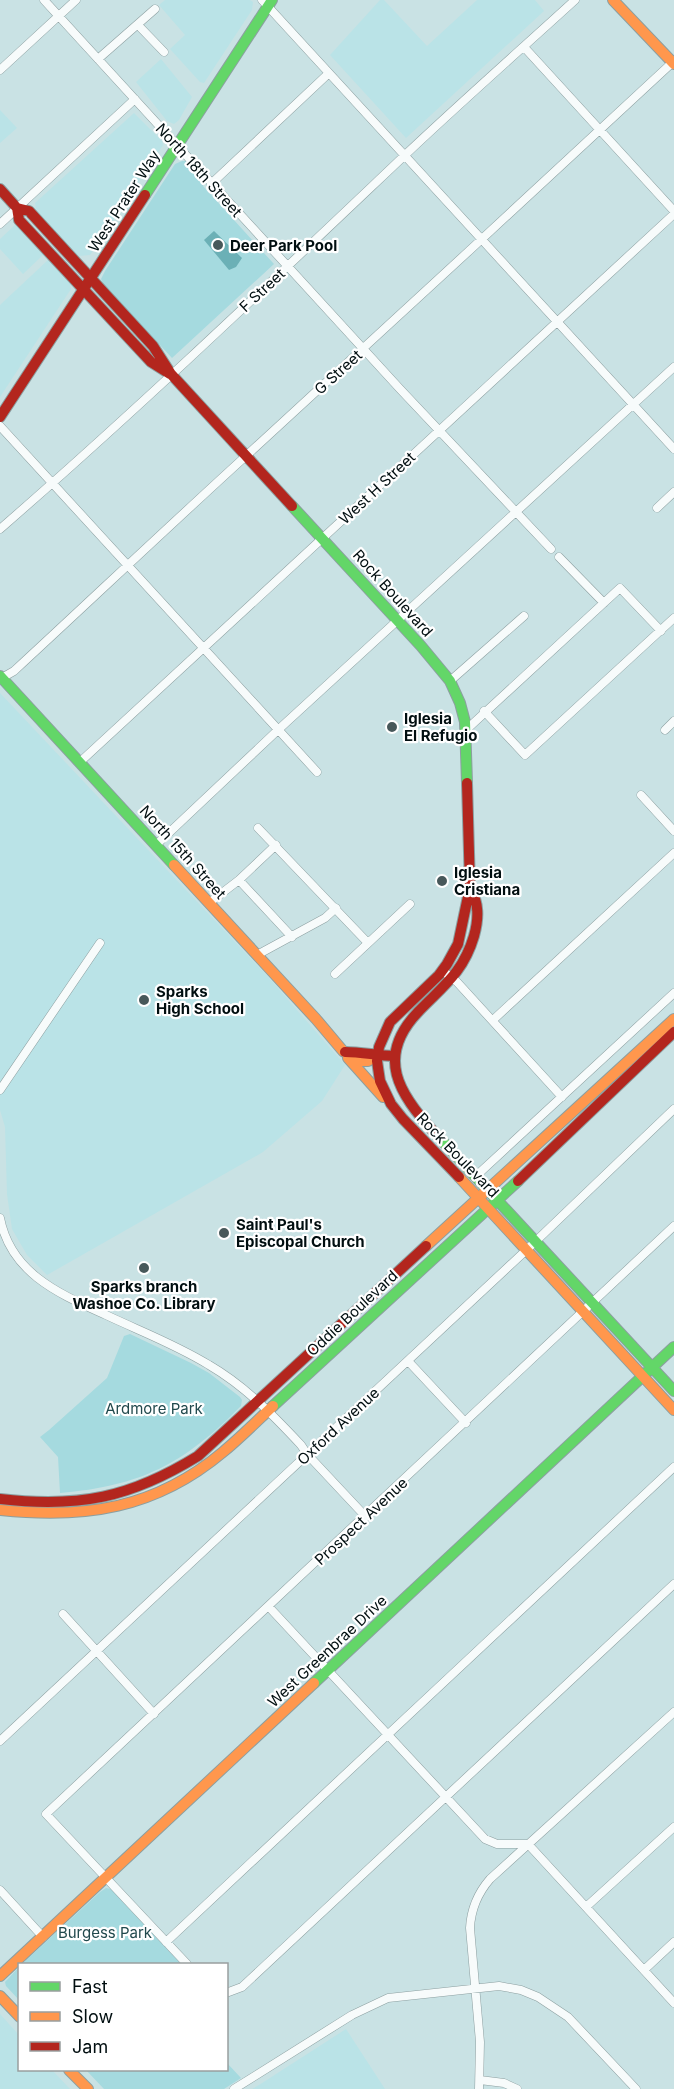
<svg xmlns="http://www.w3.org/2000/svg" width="674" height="2089" viewBox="0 0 674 2089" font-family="Inter,sans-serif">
	<rect width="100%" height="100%" fill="#c9e2e4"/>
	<path fill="#bae3e7" d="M 165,0 L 250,0 L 253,2 L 252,10 L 204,83 L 200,82 L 170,49 L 185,35 L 159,5 Z
		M 380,0 L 384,0 L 427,46 L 477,0 L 535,0 L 544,11 L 406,138 L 330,55 Z
		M 161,59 L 192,97 L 179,120 L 174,124 L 167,121 L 136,82 Z
		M 0,110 L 17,128 L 0,143 Z
		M 134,113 L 162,141 L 163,145 L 90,255 L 79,256 L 42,217 L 36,209 L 35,203 Z
		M 15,225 L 43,255 L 23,274 L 0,249 L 0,239 Z
		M 48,260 L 70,284 L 71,289 L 0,397 L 0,305 Z
		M 0,693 L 269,978 L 345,1065 L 322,1101 L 263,1152 L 47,1275 L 27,1255 L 12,1229 L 7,1194 L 5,1127 L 0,1110 Z
		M 0,2014 L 19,2035 L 20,2070 L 52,2070 L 70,2089 L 0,2089 Z
		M 346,2029 L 385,2089 L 252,2089 L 259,2085 Z"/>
	<path fill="#a5dadf" d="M 182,161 L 187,161 L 202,176 L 203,186 L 274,264 L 172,358 L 104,285 L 101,279 L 105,271 L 175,164 Z
		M 130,1334 L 191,1363 L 209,1373 L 240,1397 L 242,1400 L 241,1406 C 184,1464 141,1486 60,1493 L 58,1457 L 40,1437 L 49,1430 L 107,1378 L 124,1336 Z
		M 106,1888 L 111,1889 L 181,1964 L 22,1964 L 100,1892 Z
		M 19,1967 L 19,2000 L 6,1986 L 5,1982 Z
		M 227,2063 L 241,2078 L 224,2089 L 104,2089 L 86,2070 L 226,2070 Z"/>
	<path fill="#6bb0b6" d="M 214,231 L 242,258 L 236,267 L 229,270 L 204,240 Z"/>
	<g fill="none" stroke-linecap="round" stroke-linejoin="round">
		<g stroke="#8c9fa0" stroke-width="9">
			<path id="street" d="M 44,0 L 400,389 L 551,549
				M 262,0 L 674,449
				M 138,25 L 164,52
				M 524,47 L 674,211
				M 98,59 L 155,9
				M 0,70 L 76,0
				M 211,184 L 329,73
				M 0,224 L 135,99
				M 0,426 L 317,772
				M 657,508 L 674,492
				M 0,529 C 138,409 271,282 404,156 C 460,103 518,52 575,0
				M 559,557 L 604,603
				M 0,679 L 14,671 C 92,599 169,526 247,455 C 390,324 532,193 674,61
				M 450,681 L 524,616
				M 484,711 L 525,755 L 674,618
				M 466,730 L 620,588 L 661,631
				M 665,730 L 674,721
				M 80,762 L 674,214
				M 641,795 L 674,831
				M 258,828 L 368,943
				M 156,845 L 279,729 L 674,367
				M 239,880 L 292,937
				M 209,903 L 239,880 L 276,845
				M 257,955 L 325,918 L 336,908
				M 443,971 L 457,982 L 562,1097
				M 335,974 L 410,904
				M 493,1020 L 674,853
				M 0,1090 L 100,943
				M 476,1176 L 674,993
				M 0,1218 C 11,1274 60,1294 106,1315 C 140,1331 177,1345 209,1365 C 245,1386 273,1415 301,1445 L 307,1454 L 366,1517
				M 408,1361 L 466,1423
				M 269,1607 L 485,1839 L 497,1844 L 528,1844 L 674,2003
				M 63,1614 L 154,1714
				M 0,1741 L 536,1241 L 674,1109
				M 0,1890 L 43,1937
				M 586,1907 L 674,1827
				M 166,1942 L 674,1467
				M 187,1964 L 46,1814 L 674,1226
				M 644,1970 L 674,1942
				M 226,1993 L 242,1987 L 674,1584
				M 480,2080 L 504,2083 L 517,2089
				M 234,2089 L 352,2015 L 388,1998 L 499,1986 L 521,1990 L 538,1997 L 568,2017 L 636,2089
				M 479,2089 L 480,2042 L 470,1928 C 471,1909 477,1894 490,1879 L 674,1712"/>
		</g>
		<g stroke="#8c9fa0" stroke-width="12">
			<path id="fast" d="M 145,195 L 272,0
				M 292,506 L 421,646 L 450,681 L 460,703 L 465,722 L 467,783
				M 0,676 L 174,865
				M 434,1132 L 674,1391
				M 273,1406 L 518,1181
				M 314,1683 L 674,1347"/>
		</g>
		<g stroke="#8c9fa0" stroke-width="12">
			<path id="slow" d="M 613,0 L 674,64
				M 174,865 L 316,1019 L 343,1051 L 360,1061 L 368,1061 L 377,1056
				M 348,1058 L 383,1097
				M 459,1177 L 674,1410
				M 426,1246 L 674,1019
				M 0,1510 C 85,1519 155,1509 223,1452 C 240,1438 257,1421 273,1406
				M 0,1976 L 314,1683
				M 0,1996 L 20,2017
				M 69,2070 L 88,2089"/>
		</g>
		<g stroke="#8c9fa0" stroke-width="12">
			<path id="jam" d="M 0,189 L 17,208 L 19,220 L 151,362 L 170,374
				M 17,208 L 29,211 L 153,346 L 171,374 L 292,506
				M 0,417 L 145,195
				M 345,1052 C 363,1052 378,1056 395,1056
				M 434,1132 C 399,1094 375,1057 418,1012 C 443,986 463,973 474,936 C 479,918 479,903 470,887
				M 459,1177 L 403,1119 L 391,1104 L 380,1081 L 377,1061 L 379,1047 L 390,1022 L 439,975 L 447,964 L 458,944 L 470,887 L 467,783
				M 518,1181 L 674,1032
				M 0,1499 C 79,1508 130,1498 198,1456 L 426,1246"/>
		</g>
		<use href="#street" stroke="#f7fbfb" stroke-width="8"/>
		<use href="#fast" stroke="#63d668" stroke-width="10"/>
		<use href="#slow" stroke="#ff974d" stroke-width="10"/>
		<use href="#jam" stroke="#b3261e" stroke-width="10"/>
	</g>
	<g fill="#47585a" stroke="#fff" stroke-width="2">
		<circle cx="218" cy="245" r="6"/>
		<circle cx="392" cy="727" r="6"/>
		<circle cx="442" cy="881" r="6"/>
		<circle cx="144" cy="1000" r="6"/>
		<circle cx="224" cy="1233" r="6"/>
		<circle cx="144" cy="1268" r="6"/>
	</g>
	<g text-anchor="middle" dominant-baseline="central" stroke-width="4.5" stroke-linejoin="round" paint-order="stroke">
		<g font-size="15" fill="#010e10" stroke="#fff">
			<text transform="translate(199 170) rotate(48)">North 18th Street</text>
			<text transform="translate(124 201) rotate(-57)">West Prater Way</text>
			<text transform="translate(262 290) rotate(-43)">F Street</text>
			<text transform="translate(338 372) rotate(-42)">G Street</text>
			<text transform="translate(377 488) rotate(-43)">West H Street</text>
			<text transform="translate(393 593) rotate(48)">Rock Boulevard</text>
			<text transform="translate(183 852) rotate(48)">North 15th Street</text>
			<text transform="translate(458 1155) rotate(46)">Rock Boulevard</text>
			<text transform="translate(352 1313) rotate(-43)">Oddie Boulevard</text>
			<text transform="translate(338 1426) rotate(-43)">Oxford Avenue</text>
			<text transform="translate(361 1521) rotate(-43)">Prospect Avenue</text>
			<text transform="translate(327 1651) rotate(-43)">West Greenbrae Drive</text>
		</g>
		<g font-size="15" font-weight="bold" fill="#010e10" stroke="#fff" text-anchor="start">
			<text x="230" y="245">Deer Park Pool</text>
			<text x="404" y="718">Iglesia<tspan x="404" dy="17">El Refugio</tspan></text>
			<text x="454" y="872">Iglesia<tspan x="454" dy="17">Cristiana</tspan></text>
			<text x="156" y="991">Sparks<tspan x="156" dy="17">High School</tspan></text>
			<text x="236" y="1224">Saint Paul's<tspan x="236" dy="17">Episcopal Church</tspan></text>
			<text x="144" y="1286" text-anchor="middle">Sparks branch<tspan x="144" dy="17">Washoe Co. Library</tspan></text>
		</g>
		<g font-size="15" fill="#21494d" stroke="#fff">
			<text x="154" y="1408">Ardmore Park</text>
			<text x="105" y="1932">Burgess Park</text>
		</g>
	</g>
	<rect x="18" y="1963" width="210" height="108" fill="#ffffff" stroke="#999f9f" stroke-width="1.5"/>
	<rect x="30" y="1982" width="30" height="9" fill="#63d668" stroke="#999f9f" stroke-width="1.5"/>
	<text x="72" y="1993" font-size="18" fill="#010e10">Fast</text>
	<rect x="30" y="2012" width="30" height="9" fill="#ff974d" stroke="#999f9f" stroke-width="1.5"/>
	<text x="72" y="2023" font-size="18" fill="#010e10">Slow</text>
	<rect x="30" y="2042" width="30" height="9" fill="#b3261e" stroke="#999f9f" stroke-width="1.5"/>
	<text x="72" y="2053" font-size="18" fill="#010e10">Jam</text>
</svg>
